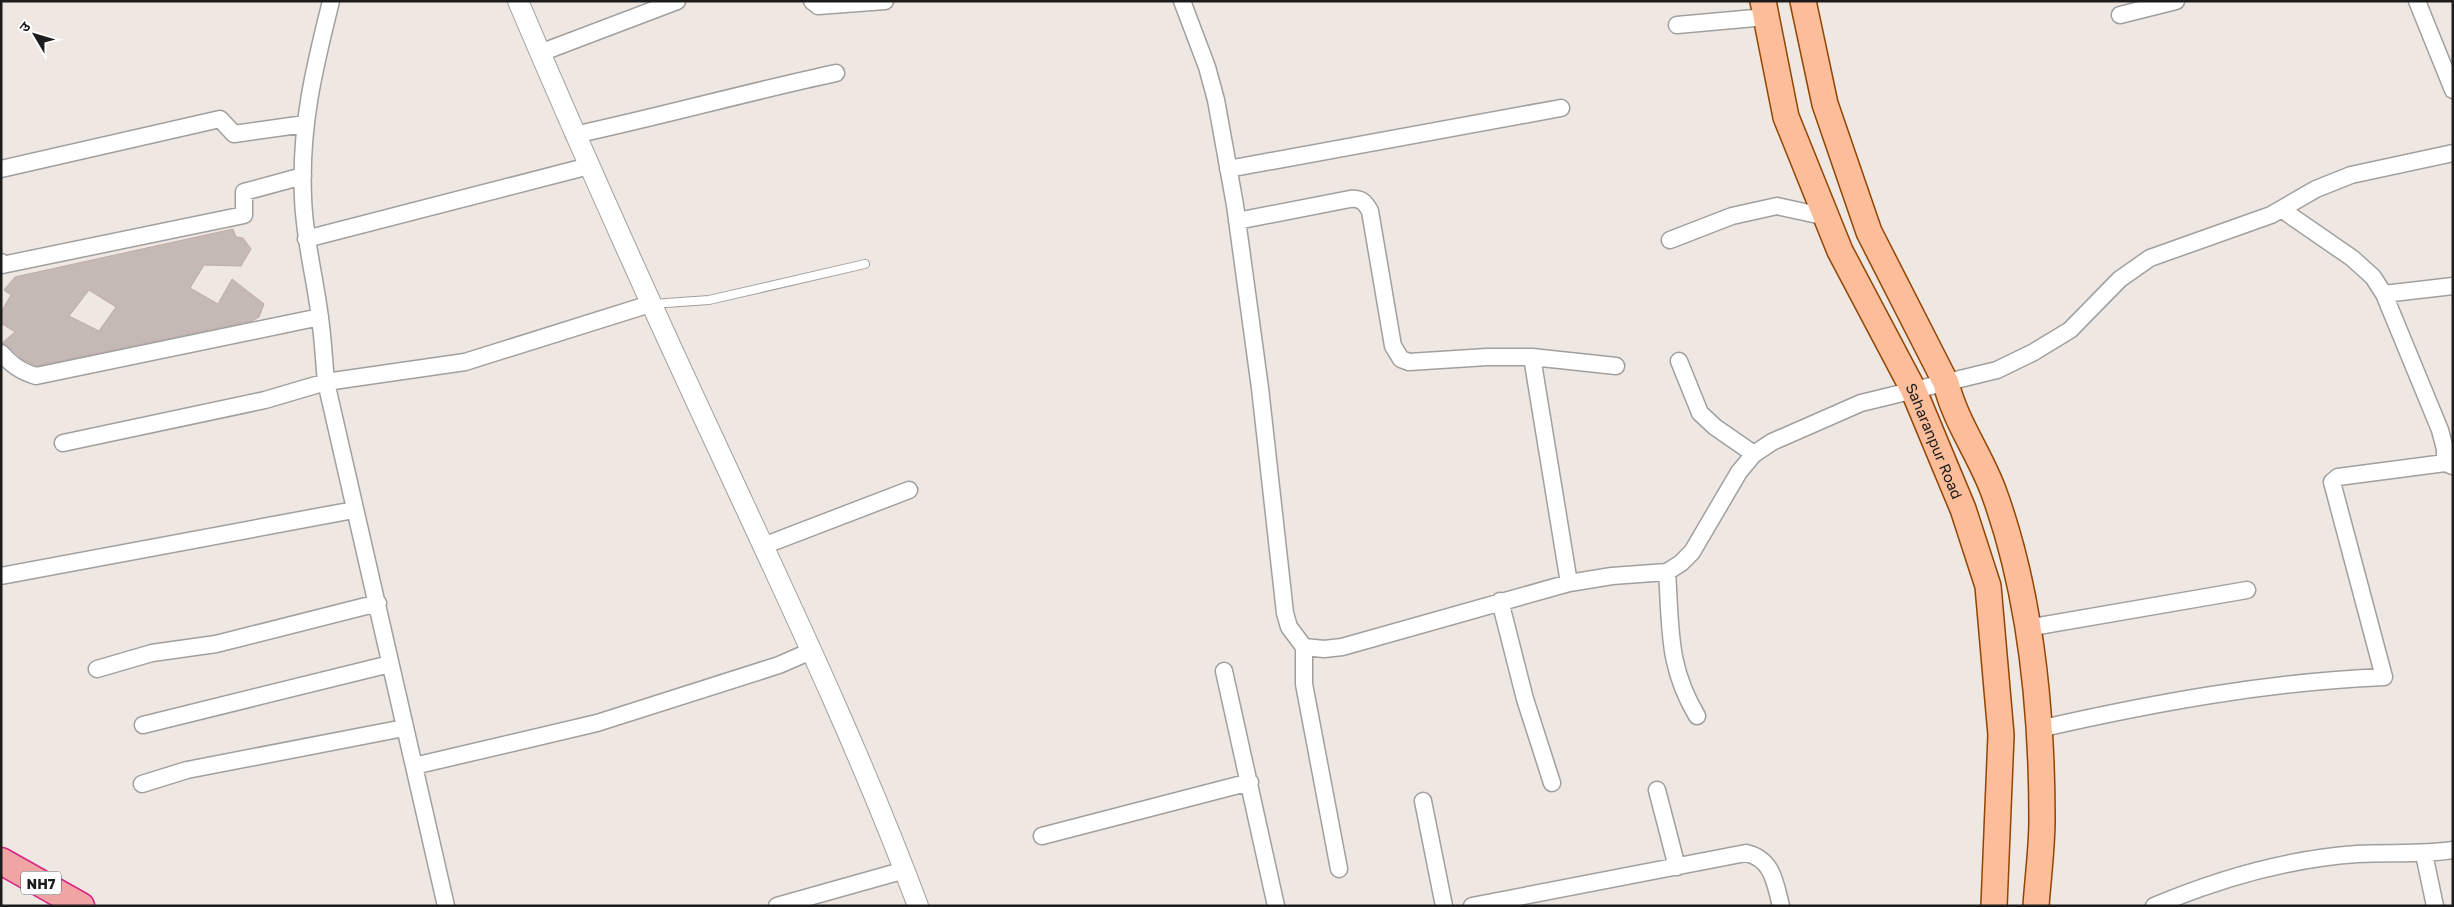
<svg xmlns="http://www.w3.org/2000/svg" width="2454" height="907" viewBox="0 0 2454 907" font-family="'Golos Text','Noto Sans Devanagari',sans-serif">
	<rect width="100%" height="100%" fill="#eee7e2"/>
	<path fill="#c5b9b6" stroke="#bfaba5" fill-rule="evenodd" d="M 233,229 L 236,237 L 243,238 L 251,249 L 241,266 L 204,265 L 190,288 L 218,304 L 232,279 L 264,304 L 259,317 L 252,321 L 37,366 L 22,359 L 8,346 L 2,343 L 15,332 L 1,323 L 1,312 L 11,295 L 4,290 L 15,277 ZM 89,290 L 116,307 L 99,331 L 69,316 Z"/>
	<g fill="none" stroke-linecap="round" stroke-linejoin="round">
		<g stroke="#a0a0a0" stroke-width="10">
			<path id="service" d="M 652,304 L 709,300 L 865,264"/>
		</g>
		<g stroke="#a0a0a0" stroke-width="19">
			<path id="minor" d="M 331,1 C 314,69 300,126 303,197 C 304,238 315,277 320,318 C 323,339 324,361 326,382 L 446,906
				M 812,1 L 818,6 L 885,1
				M 1182,1 L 1207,67 L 1216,100 L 1235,205 L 1260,388 L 1285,613 L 1289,627 L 1304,647 L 1324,649 L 1342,647 L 1569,583 L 1612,576 L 1667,572 L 1681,563 L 1692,552 L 1739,472 L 1754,454 L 1772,442 L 1861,403 L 1997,370 L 2034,352 L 2070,330 L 2120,279 L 2150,258 L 2271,215 L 2316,189 L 2351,175 L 2453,153
				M 2417,1 L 2453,90
				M 2120,15 L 2176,1
				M 1677,25 L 1766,17
				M 540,53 L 677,1
				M 574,135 C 662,116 748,92 836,73
				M 1,169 L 220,119 L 234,134 L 305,124
				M 1228,169 L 1561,108
				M 2281,209 L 2352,258 L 2373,277 L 2384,294 L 2440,430 L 2445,449 L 2445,463
				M 1237,221 L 1350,199 C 1361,198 1365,202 1370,211 L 1393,346 L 1401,359 L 1409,362 L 1487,357 L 1532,357 L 1616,366
				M 306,239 L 589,166
				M 1670,240 L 1732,216 L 1777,206 L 1827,217
				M 1,262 L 2,265 L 244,215 L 244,192 L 303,176
				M 2384,294 L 2453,286
				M 1,353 C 12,365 20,371 36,376 L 320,317
				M 1532,357 L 1569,583
				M 1679,361 L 1700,413 L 1715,427 L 1754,454
				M 63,443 L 265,400 L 326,382 L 465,362 L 650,304
				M 763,546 L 909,490
				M 1667,572 C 1671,628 1667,666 1697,716
				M 1,576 L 354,510
				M 1500,601 L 1525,699 L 1552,783
				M 2027,628 L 2247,590
				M 1304,647 L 1304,684 L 1339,869
				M 97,669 L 152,653 L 216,644 L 378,603
				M 1224,671 L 1276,906
				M 143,725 L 390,664
				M 2039,729 C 2153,703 2267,682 2384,677 L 2332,482 L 2338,477 L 2445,463 L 2453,466
				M 414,766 L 597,723 L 779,665 L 811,651
				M 142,784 L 187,770 L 404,728
				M 1657,790 L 1677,867
				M 1423,801 L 1444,906
				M 1042,836 L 1250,782
				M 2424,854 L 2435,906
				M 777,906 L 905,870
				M 1472,906 L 1746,853 C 1773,859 1775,883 1781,906
				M 2154,906 C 2218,879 2287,859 2357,854 C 2390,852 2421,855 2453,850"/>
		</g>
		<g stroke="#a0a0a0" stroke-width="22">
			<path id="tertiary" d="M 518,1 C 583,154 651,305 721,455 C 790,604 861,753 918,906"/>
		</g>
		<g stroke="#934502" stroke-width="28">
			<g id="primary">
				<path id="s1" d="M 1763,1 L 1786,117 L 1840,251 L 1913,389 L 1963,509 L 1988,586 L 2001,735 L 1994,906"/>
				<path d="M 1803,1 L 1825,104 L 1869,232 L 1946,383 C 1955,421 1979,453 1993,490 C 2031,593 2042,710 2042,819 C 2042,848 2038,877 2036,906"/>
			</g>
		</g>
		<g stroke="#d52586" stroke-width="29">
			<path id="trunk" d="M 1,861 L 81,906"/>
		</g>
		<use href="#service" stroke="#fff" stroke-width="8"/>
		<use href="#minor" stroke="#fff" stroke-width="16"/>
		<use href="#tertiary" stroke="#fff" stroke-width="20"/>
		<use href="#primary" stroke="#fbbd9a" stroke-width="25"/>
		<use href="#trunk" stroke="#f0a4a4" stroke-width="26"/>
	</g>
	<g text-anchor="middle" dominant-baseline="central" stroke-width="5" stroke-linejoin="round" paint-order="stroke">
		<rect fill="#fff" stroke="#606060" stroke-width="1" x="21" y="871.5" width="40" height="23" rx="4"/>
		<g font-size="14" font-weight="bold" fill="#1c1c1c">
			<text x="41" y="883">NH7</text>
		</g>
		<g font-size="15" fill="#1c1c1c" stroke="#fff">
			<text stroke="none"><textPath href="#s1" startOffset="475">Saharanpur Road</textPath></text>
		</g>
	</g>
	<rect width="2454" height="907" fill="none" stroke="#1c1c1c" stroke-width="5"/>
	<g transform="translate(35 35) rotate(308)" stroke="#ffffff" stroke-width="4" paint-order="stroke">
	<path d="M0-4L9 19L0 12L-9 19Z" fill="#1c1c1c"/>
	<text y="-8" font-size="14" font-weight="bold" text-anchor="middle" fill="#1c1c1c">उ</text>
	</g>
</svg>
